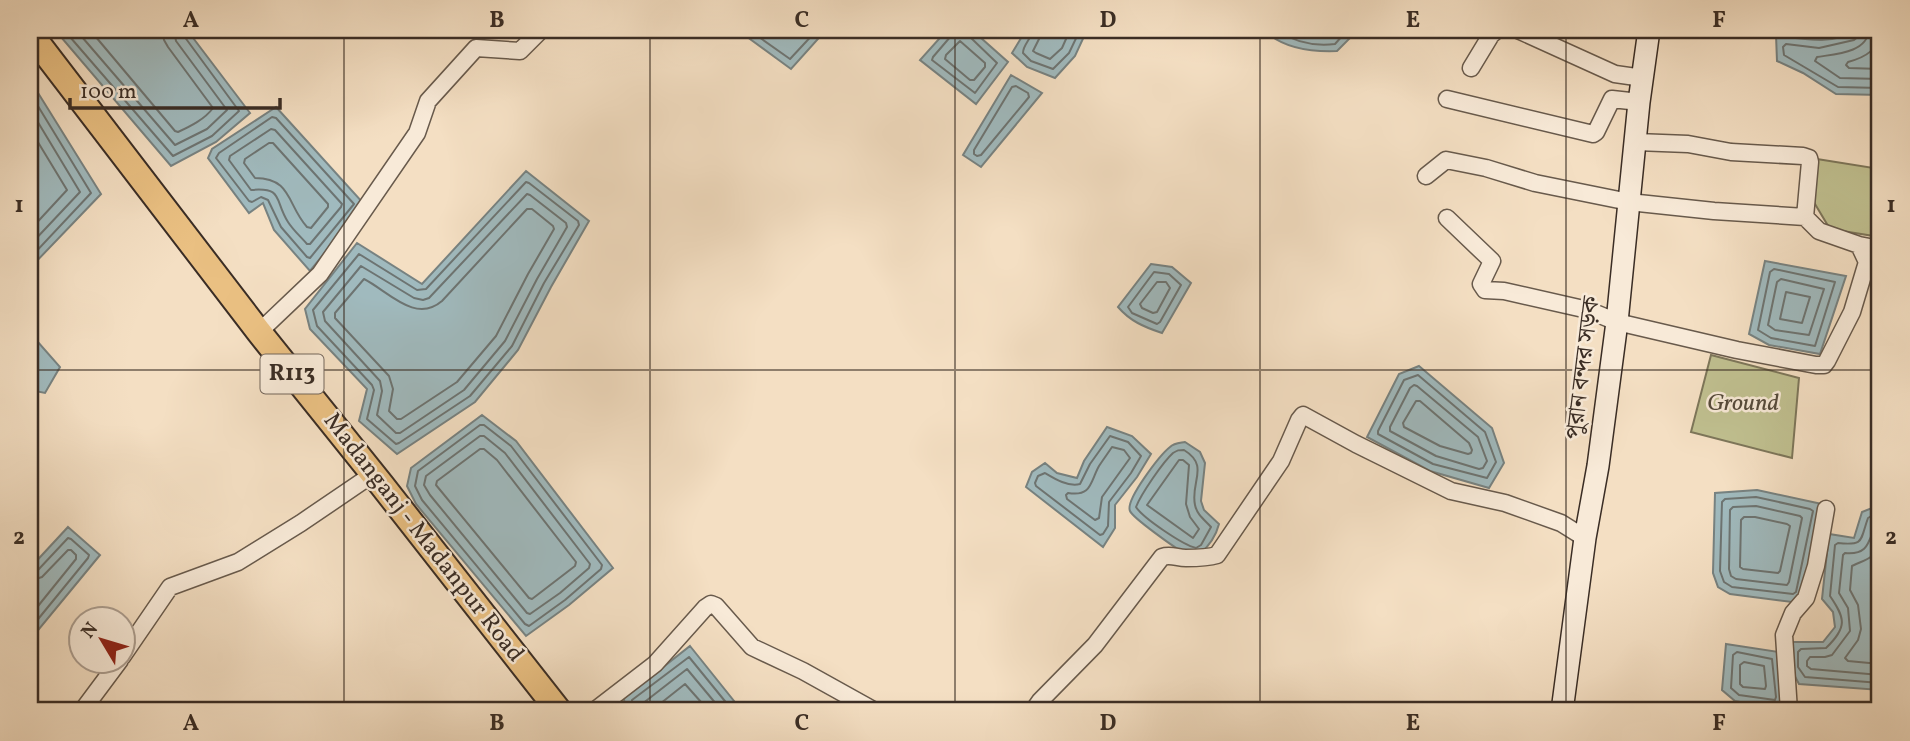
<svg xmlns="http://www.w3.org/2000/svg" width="1910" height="741" viewBox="0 0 1910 741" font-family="Vollkorn,'Noto Serif Bengali',serif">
	<rect width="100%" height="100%" fill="#f4dfc3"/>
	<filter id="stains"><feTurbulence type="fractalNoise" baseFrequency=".00286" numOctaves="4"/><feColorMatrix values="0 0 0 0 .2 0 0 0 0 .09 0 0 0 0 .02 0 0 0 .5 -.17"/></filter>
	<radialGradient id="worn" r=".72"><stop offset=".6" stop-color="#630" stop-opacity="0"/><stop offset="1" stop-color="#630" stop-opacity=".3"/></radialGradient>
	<path fill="#c0c090" stroke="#7d765a" stroke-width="2" d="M 1817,159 L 1880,169 L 1880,237 L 1830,229 L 1812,199 Z
		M 1711,355 L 1799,378 L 1792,458 L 1691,432 Z"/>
	<path fill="#a0babe" stroke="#778281" stroke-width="2" d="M 55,30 L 187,30 L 250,113 L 216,142 L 171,166 Z
		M 739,30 L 826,30 L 791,69 L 739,31 Z
		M 947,30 L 972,30 L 1008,62 L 976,104 L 920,60 Z
		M 1026,30 L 1087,30 L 1075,56 L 1055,78 L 1027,67 L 1012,53 Z
		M 1264,30 L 1353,30 L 1350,38 L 1337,51 C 1311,52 1283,49 1264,30 Z
		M 1857,30 L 1880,30 L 1880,95 L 1836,94 L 1803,73 L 1777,61 L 1776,35 C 1803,39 1833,46 1857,30 Z
		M 1011,75 L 1042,93 L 981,167 L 963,155 Z
		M 30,80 L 101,194 L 30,268 Z
		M 276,107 L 364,204 L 310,271 L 274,230 L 263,203 L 249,213 L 208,158 L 212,149 Z
		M 526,171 L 589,221 L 551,287 L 518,350 L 475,402 L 397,454 L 359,421 L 367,389 L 310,329 L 305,309 L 357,243 L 422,284 Z
		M 1765,261 L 1846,276 L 1820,354 L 1769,345 L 1749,334 Z
		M 1151,264 L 1172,267 L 1191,283 L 1162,333 C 1144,327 1130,321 1118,307 Z
		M 30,333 L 60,367 L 45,393 L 30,390 Z
		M 1419,366 L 1492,428 L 1504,463 L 1489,488 L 1430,471 L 1367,437 L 1399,374 Z
		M 482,415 L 516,441 L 613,568 L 569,605 L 526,636 L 416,504 L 407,486 L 411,468 Z
		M 1107,427 L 1132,436 L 1151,454 L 1137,477 L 1115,505 L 1115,528 L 1103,547 L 1026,487 L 1032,472 L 1045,463 L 1057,473 L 1077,478 L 1084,461 Z
		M 1185,442 L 1200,452 L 1205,463 L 1201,501 L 1204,510 L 1219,524 C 1216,536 1208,547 1199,555 C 1194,554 1188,554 1183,552 C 1175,548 1133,518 1130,511 C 1125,500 1160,455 1170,447 C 1174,443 1180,443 1185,442 Z
		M 1757,490 L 1822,504 L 1800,603 L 1730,594 L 1718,587 L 1713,573 L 1715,493 Z
		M 1872,508 L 1880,509 L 1880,690 L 1799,684 L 1791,669 L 1791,642 L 1823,642 L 1835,627 L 1833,612 L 1822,599 L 1829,534 L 1854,538 L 1862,512 Z
		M 68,527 L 100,555 L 30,640 L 30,568 Z
		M 1726,644 L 1779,652 L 1784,710 L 1735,701 L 1722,690 Z
		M 690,646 L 742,711 L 625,711 L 624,698 Z"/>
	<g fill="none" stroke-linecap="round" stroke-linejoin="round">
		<path stroke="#6d7472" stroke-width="2" d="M 64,30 L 173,156 L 212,136 L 239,111 L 184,36 L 182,30
			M 76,30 L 175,145 L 207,129 L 227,110 L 176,41 L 174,30
			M 90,30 L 175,131 L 178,132 C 191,126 205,119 213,108 L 168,47 L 164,40 L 163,30
			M 749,30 L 790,59 L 817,30
			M 952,30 L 951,36 L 933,57 L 932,60 L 975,93 L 997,63 L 970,37 L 968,30
			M 1032,30 C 1032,39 1023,44 1023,53 L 1031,61 L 1053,69 L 1069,53 L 1080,30
			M 1041,30 L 1040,37 L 1033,51 L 1036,53 L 1050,59 L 1062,48 L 1070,30
			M 1275,30 C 1293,41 1313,47 1335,44 L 1343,35 L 1345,30
			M 1860,30 L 1859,36 L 1854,40 L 1819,48 L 1786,44 L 1783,47 L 1784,55 L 1838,87 L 1880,88
			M 1869,30 C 1867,53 1835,54 1817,57 L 1815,61 L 1840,78 L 1880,79
			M 1879,30 C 1879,50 1866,57 1848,62 L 1846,65 L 1849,68 L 1880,69
			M 960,41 L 985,63 L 985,67 L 974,80 L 970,80 L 945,59 L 946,55 Z
			M 1016,86 L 1028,93 L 1029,97 L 981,155 L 977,156 L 974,154 L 974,150 L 1012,87 Z
			M 30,93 L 91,193 L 30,258
			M 30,109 L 80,192 L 30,245
			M 272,117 L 276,118 L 354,204 L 310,258 L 307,257 L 281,227 L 268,200 L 261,197 L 252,202 L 249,201 L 216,158 L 219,153 Z
			M 30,129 L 67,190 L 30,230
			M 271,129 L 275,130 L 342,204 L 341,207 L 310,244 L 307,244 C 301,237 293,230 288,222 C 274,200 284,187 251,190 L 229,160 L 230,156 Z
			M 269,143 L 273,143 L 328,204 L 328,207 L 311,228 L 307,227 C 287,205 292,178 255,178 L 244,163 L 245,159 Z
			M 526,182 L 529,183 L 578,221 L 579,225 L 544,283 L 512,346 L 470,396 L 399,443 L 396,444 L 367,419 L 374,390 L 372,385 L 317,326 L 313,310 L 359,254 L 417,290 L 426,289 Z
			M 527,194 L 530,195 L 566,223 L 567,227 L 537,279 L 505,341 L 464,390 L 400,433 L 396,433 L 377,415 L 382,391 L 380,381 L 325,321 L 323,312 L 361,266 L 414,298 L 423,300 L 429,298 Z
			M 527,209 L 532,209 L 553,226 L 554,229 L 528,274 L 496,336 L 457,382 L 401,419 L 397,419 L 389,411 L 393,389 L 389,376 L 335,318 L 335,313 L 364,279 C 388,291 415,324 442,301 Z
			M 1774,269 L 1835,282 L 1815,346 L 1771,338 L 1758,330 L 1770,272 Z
			M 1154,272 L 1169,274 L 1181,285 L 1160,322 L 1157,324 L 1132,313 L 1128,307 Z
			M 1781,279 L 1824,289 L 1809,335 L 1775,330 L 1768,325 L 1777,282 Z
			M 1157,282 L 1166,282 L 1170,288 L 1157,312 L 1153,313 L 1142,308 L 1140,304 Z
			M 1786,292 L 1810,297 L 1802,323 L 1780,319 Z
			M 1418,375 L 1485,432 L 1496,462 L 1487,478 L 1433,464 L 1378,434 L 1378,431 L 1404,380 Z
			M 1414,385 L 1417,386 L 1478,437 L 1487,461 L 1483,468 L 1479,469 L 1436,456 L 1390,431 L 1390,427 L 1410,388 Z
			M 1416,401 L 1420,401 L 1469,443 L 1472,450 L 1471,453 L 1468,454 L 1440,446 L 1404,427 L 1403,423 Z
			M 480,425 L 484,425 L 511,446 L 602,565 L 601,569 L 565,600 L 529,626 L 525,624 L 422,500 L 415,486 L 418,471 Z
			M 480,436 L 484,436 L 505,453 L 590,564 L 589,568 L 560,593 L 530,614 L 527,613 L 430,495 L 424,485 L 426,476 Z
			M 1110,436 L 1128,442 L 1141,456 L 1131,473 L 1109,502 L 1108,526 L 1103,534 L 1100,535 L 1036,486 L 1035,483 L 1038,476 L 1045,473 C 1055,479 1068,487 1080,484 L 1090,464 Z
			M 1112,447 L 1124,450 L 1130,458 L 1102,497 L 1099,518 L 1095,520 L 1067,499 L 1066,495 L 1068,493 C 1092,497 1090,482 1099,466 C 1103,460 1108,453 1112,447 Z
			M 480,449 L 484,449 L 497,460 L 576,562 L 575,566 L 532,599 L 529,598 L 436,485 L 437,481 Z
			M 1184,450 C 1210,466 1190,482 1195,505 C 1197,515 1205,520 1211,527 L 1201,545 L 1196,548 C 1183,545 1143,518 1136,507 C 1141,494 1163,462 1173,453 C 1178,450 1178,450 1184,450 Z
			M 1179,460 L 1183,460 L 1189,465 L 1186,504 L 1190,517 L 1199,529 L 1193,538 L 1147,505 Z
			M 1756,497 L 1810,509 L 1813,511 L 1796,592 L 1793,594 L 1732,587 L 1724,582 L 1720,571 L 1722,502 L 1725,499 Z
			M 1756,506 L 1800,516 L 1802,518 L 1789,582 L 1787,585 L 1736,579 L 1731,576 L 1729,569 L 1730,510 L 1733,507 Z
			M 1880,515 L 1873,515 L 1868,518 C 1860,540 1865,546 1838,543 L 1835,545 L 1830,596 C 1845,618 1848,627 1826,648 L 1801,649 L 1798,652 L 1798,667 L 1805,677 L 1880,683
			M 1755,517 L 1787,524 L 1790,526 L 1780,571 L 1778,573 L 1743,569 L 1740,567 L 1741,520 L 1744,517 Z
			M 1880,524 L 1875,526 C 1868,543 1868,555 1845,553 L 1843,555 L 1839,593 L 1848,608 L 1850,631 L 1832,655 L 1825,657 L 1810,657 L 1807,661 L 1807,666 L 1811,669 L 1880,675
			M 1880,542 C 1874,560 1866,559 1852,566 L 1850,590 L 1858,605 L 1861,629 L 1858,640 L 1845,658 L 1848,661 L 1880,664
			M 30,572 L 38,570 L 68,538 L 71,539 L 89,555 L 88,558 L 30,629
			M 30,581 L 42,577 L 68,550 L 71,550 L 76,555 L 76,559 L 30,616
			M 1737,652 L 1772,659 L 1776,697 L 1775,700 L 1739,695 L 1731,688 L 1733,655 Z
			M 1744,662 L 1764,666 L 1766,686 L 1765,689 L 1743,687 L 1740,684 L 1740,665 Z
			M 632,711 L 632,700 L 689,657 L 733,711
			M 641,711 L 642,704 L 687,669 L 722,711
			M 651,711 L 685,684 L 709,711"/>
		<g stroke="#685a4c" stroke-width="19">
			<path id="street" d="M 1518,30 L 1615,74 L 1643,78
				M 1471,68 L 1491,35 L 1497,30
				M 1447,99 L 1593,134 L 1596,132 L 1612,99 L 1639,102
				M 1636,142 L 1688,144 L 1731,152 L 1803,156 L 1809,158 L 1810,162 L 1805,217
				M 1426,176 L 1446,160 L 1486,168 L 1535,183 L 1629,202 L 1714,211 L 1805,217 L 1819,231 L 1859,245 L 1880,249
				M 1447,218 L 1492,261 L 1481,284 L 1485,290 L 1504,291 L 1588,310 L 1617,322 L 1737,350 L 1816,365 L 1824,365 L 1827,361 L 1852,312 L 1867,262 L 1859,245
				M 259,332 L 320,274 L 417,133 L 428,101 L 476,48 L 520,51 L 541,30
				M 122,657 L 170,587 L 238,562 L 301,523 L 373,474
				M 82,711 L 120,660
				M 594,711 L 655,664 L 705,608 L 711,604 L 716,606 L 752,647 L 803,671 L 875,711
				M 1033,711 L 1040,701 L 1095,645 L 1162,557 C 1171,554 1177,558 1186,558 C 1196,558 1207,558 1217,555 L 1281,461 L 1299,420 L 1303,415 L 1356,444 L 1451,491 L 1505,503 L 1561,523 L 1585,538
				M 1789,711 L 1784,635 L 1793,613 L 1806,598 L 1816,566 L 1826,509"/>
		</g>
		<g stroke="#3a2d25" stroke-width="24">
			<path id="secondary" d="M 1562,711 L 1585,538 L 1598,466 L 1617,322 L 1639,102 L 1649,30"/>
		</g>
		<g stroke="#3a2d25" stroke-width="28">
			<path id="primary" d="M 30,33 L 259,332 L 381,484 L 559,711"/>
		</g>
		<use href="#street" stroke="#f8ead8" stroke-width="16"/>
		<use href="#secondary" stroke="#f8ead8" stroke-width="21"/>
		<use href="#primary" stroke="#eac082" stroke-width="24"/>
	</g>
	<path fill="none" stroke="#3a2d25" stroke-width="2" stroke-opacity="0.55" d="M 344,30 L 344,711M 650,30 L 650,711M 955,30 L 955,711M 1260,30 L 1260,711M 1566,30 L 1566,711M 30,370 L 1880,370"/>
	<g text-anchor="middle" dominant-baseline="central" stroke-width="5" stroke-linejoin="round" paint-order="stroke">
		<rect fill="#f8ead8" stroke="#73665b" stroke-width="2" x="260.5" y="354.5" width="63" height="39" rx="5"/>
		<g font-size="23" font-weight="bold" fill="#3a2d25">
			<text x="292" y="374">R113</text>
		</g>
		<g font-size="24" fill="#3a2d25" stroke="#f8ead8">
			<text transform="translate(1584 368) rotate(-83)">পুরান বন্দর সড়ক</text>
			<text transform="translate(423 538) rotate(52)">Madanganj - Madanpur Road</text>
		</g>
		<g font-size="24" font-style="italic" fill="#554a3a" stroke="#f8ead8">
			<text x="1743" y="404">Ground</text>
		</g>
	</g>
	<rect width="1910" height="741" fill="none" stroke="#f4dfc3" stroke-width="77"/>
	<g transform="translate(102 640) rotate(308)"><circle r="33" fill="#f8ead8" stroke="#ac9e90" stroke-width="2"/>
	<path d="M0-5L12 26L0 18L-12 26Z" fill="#8f2418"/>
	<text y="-10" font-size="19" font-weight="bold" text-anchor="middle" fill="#3a2d25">N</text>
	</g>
	<path d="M70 98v10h210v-10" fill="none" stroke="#3a2d25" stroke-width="3.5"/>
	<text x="80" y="98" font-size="21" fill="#3a2d25" stroke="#f8ead8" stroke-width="5" paint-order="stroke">100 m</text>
	<rect x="38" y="38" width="1833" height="664" fill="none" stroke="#3a2d25" stroke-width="2.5"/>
	<g font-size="23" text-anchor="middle" font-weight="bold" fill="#3a2d25">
		<text x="191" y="27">A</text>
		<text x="497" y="27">B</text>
		<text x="802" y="27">C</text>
		<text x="1108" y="27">D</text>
		<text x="1413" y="27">E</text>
		<text x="1719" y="27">F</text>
		<text x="19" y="212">1</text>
		<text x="1891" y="212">1</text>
		<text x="19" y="544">2</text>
		<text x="1891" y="544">2</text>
		<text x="191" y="730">A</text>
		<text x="497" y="730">B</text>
		<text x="802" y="730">C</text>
		<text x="1108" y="730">D</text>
		<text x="1413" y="730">E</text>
		<text x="1719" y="730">F</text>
	</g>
	<rect width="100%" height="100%" filter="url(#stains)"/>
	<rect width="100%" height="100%" fill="url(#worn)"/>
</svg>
